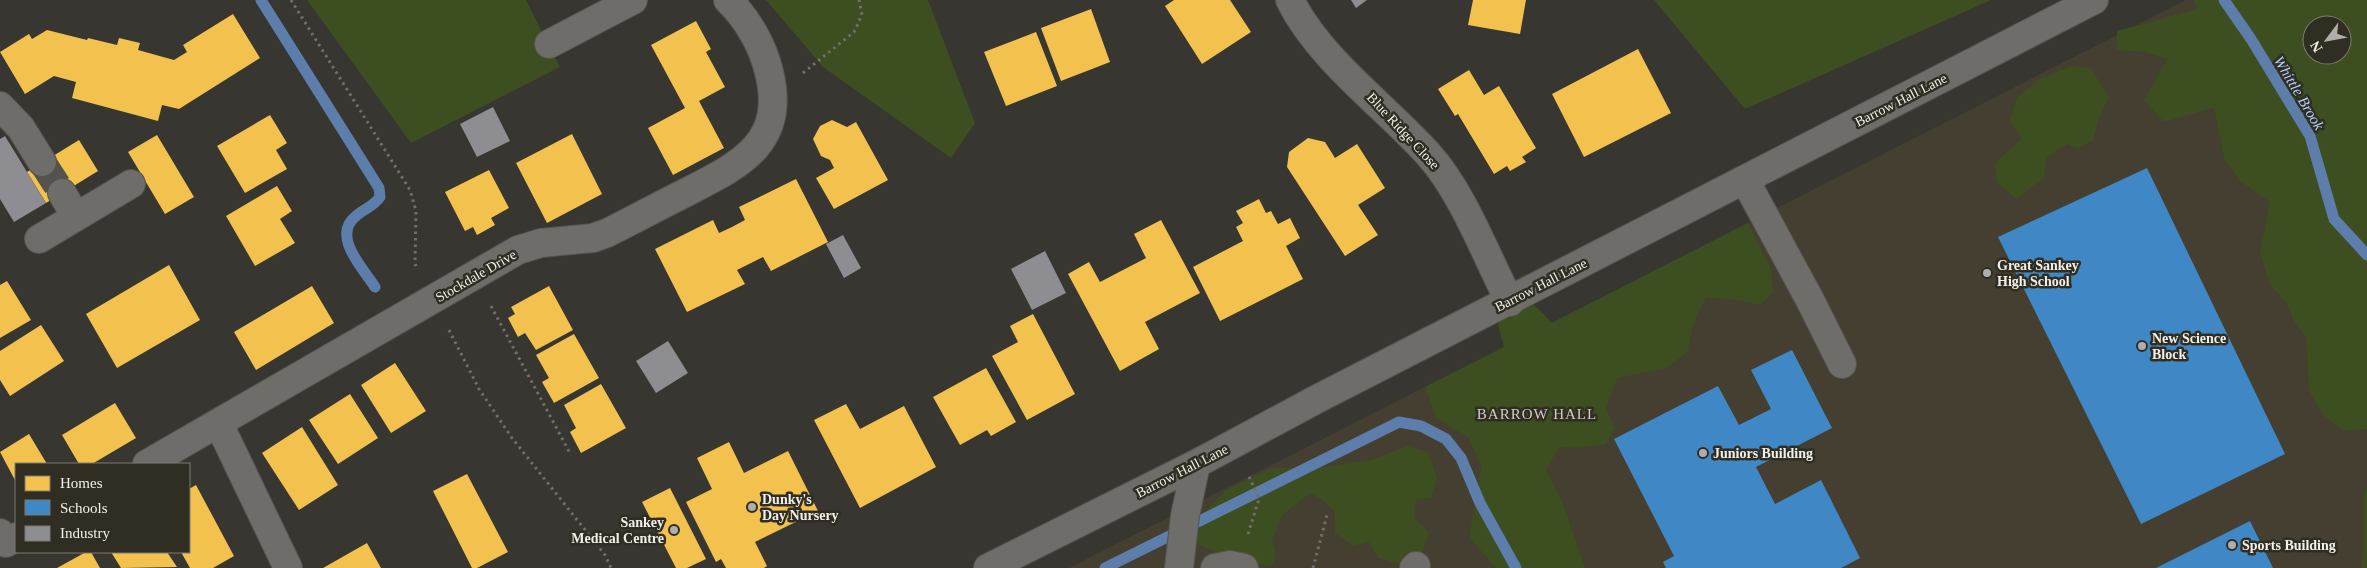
<svg xmlns="http://www.w3.org/2000/svg" width="2367" height="568" viewBox="0 0 2367 568" font-family="'Times New Roman',serif">
	<rect width="100%" height="100%" fill="#373630"/>
	<path fill="#443f30" d="M 2186,0 L 2193,0 L 2367,363 L 2367,568 L 1069,568 Z"/>
	<path fill="#3d4e21" fill-rule="evenodd" d="M 307,0 L 526,0 L 560,67 L 411,143 Z
		M 766,0 L 928,0 L 975,123 L 951,158 L 823,67 Z
		M 1654,0 L 1991,0 L 1745,109 Z
		M 2193,0 L 2367,0 L 2367,429 L 2344,431 L 2324,416 L 2309,391 L 2306,337 L 2293,320 L 2287,303 L 2270,285 L 2260,253 L 2270,202 L 2241,182 L 2225,161 L 2214,108 L 2164,122 L 2144,100 L 2167,59 L 2145,52 L 2117,50 L 2117,31 L 2197,9 ZM 2312,25 L 2342,25 L 2342,55 L 2312,55 Z
		M 2071,66 L 2091,68 L 2109,98 L 2100,115 L 2093,140 L 2078,148 L 2068,144 L 2047,157 L 2044,178 L 2016,199 L 1997,182 L 1995,163 L 2021,139 L 2010,120 L 2017,98 L 2037,80 Z
		M 1748,223 L 1771,269 L 1773,292 L 1761,305 L 1736,300 L 1706,297 L 1693,325 L 1688,351 L 1667,368 L 1617,378 L 1606,409 L 1615,428 L 1606,444 L 1578,448 L 1560,447 L 1546,469 L 1562,501 L 1585,568 L 1496,568 L 1469,537 L 1481,466 L 1468,437 L 1436,418 L 1425,387 L 1504,347 L 1498,325 L 1504,310 C 1533,300 1531,300 1552,323 Z
		M 1407,446 L 1428,452 L 1437,478 L 1431,498 L 1416,499 L 1415,517 L 1429,533 L 1421,555 L 1400,564 L 1378,558 L 1369,542 L 1353,546 L 1335,533 L 1335,513 L 1325,502 L 1311,493 L 1283,514 L 1272,539 L 1276,554 L 1272,566 L 1219,554 L 1195,543 L 1204,513 L 1225,491 L 1271,468 L 1316,468 L 1371,460 Z
		M 2367,488 L 2367,568 L 2361,568 L 2364,548 L 2364,493 Z"/>
	<path fill="#f2c14e" d="M 1174,0 L 1230,0 L 1251,32 L 1202,64 L 1165,6 Z
		M 1473,0 L 1526,0 L 1520,34 L 1468,25 Z
		M 1091,9 L 1110,62 L 1061,81 L 1041,28 Z
		M 233,14 L 260,58 L 179,109 L 162,105 L 158,121 L 72,98 L 76,82 L 54,76 L 25,94 L 0,52 L 29,34 L 32,39 L 47,30 L 87,40 L 88,38 L 117,45 L 119,38 L 140,43 L 138,50 L 174,60 L 187,52 L 183,45 Z
		M 696,21 L 711,49 L 706,52 L 725,87 L 699,101 L 724,148 L 673,175 L 648,128 L 685,108 L 651,45 Z
		M 1036,32 L 1057,86 L 1006,106 L 984,52 Z
		M 1638,49 L 1671,113 L 1584,157 L 1552,94 Z
		M 1469,70 L 1484,95 L 1499,86 L 1536,148 L 1522,157 L 1526,162 L 1510,171 L 1507,166 L 1494,174 L 1458,114 L 1455,116 L 1438,89 Z
		M 270,115 L 287,143 L 276,150 L 287,169 L 245,193 L 217,146 Z
		M 832,120 L 847,127 L 856,122 L 888,180 L 834,209 L 816,178 L 834,168 L 830,160 L 821,156 L 813,139 L 820,126 Z
		M 572,134 L 602,194 L 547,223 L 516,163 Z
		M 157,135 L 194,197 L 165,214 L 128,152 Z
		M 1308,138 L 1325,142 L 1335,158 L 1357,144 L 1385,188 L 1358,205 L 1378,235 L 1345,256 L 1287,167 L 1289,152 Z
		M 79,140 L 98,171 L 46,203 L 27,172 Z
		M 489,170 L 509,208 L 491,218 L 495,225 L 477,235 L 473,227 L 465,231 L 445,192 Z
		M 796,179 L 828,242 L 771,271 L 763,257 L 737,270 L 745,284 L 687,312 L 655,249 L 713,220 L 719,233 L 732,227 L 745,220 L 739,207 Z
		M 277,186 L 292,211 L 280,219 L 295,243 L 255,266 L 226,216 Z
		M 1259,199 L 1266,213 L 1271,211 L 1278,224 L 1290,218 L 1300,238 L 1286,246 L 1303,279 L 1220,321 L 1193,267 L 1243,241 L 1236,227 L 1243,223 L 1236,211 Z
		M 1161,220 L 1200,293 L 1145,322 L 1159,349 L 1120,371 L 1068,274 L 1089,262 L 1100,282 L 1146,258 L 1134,234 Z
		M 169,265 L 200,320 L 117,368 L 86,314 Z
		M 7,281 L 31,320 L 0,338 L 0,285 Z
		M 312,286 L 334,323 L 256,370 L 234,332 Z
		M 549,286 L 573,330 L 536,350 L 525,333 L 518,337 L 508,318 L 515,314 L 511,307 Z
		M 1033,314 L 1075,394 L 1027,420 L 992,356 L 1018,342 L 1010,326 Z
		M 41,325 L 64,361 L 10,396 L 0,380 L 0,351 Z
		M 574,334 L 599,378 L 554,403 L 542,382 L 549,378 L 536,355 Z
		M 395,363 L 426,411 L 391,433 L 361,385 Z
		M 986,368 L 1016,422 L 991,436 L 987,430 L 960,445 L 933,397 Z
		M 601,384 L 626,428 L 581,453 L 570,432 L 576,428 L 564,405 Z
		M 350,394 L 378,438 L 338,464 L 309,420 Z
		M 115,403 L 136,438 L 92,464 L 79,464 L 62,435 Z
		M 846,404 L 860,429 L 904,406 L 936,467 L 860,508 L 814,420 Z
		M 302,427 L 338,485 L 299,510 L 262,453 Z
		M 29,434 L 47,464 L 16,464 L 16,482 L 0,452 Z
		M 729,442 L 744,473 L 788,451 L 818,511 L 755,542 L 767,566 L 764,568 L 726,568 L 721,559 L 716,562 L 686,502 L 712,489 L 697,458 Z
		M 467,474 L 508,552 L 477,568 L 472,568 L 433,491 Z
		M 196,485 L 234,556 L 213,568 L 190,568 L 181,552 L 189,552 L 189,489 Z
		M 670,488 L 706,559 L 687,568 L 676,568 L 642,502 Z
		M 367,543 L 381,568 L 323,568 Z
		M 86,552 L 91,552 L 100,568 L 57,568 Z
		M 111,552 L 167,552 L 177,567 L 121,568 Z"/>
	<path fill="#3f88c5" d="M 2147,168 L 2285,454 L 2141,524 L 1998,237 Z
		M 1792,350 L 1832,428 L 1756,467 L 1775,504 L 1821,480 L 1860,558 L 1841,568 L 1666,568 L 1663,562 L 1674,556 L 1614,439 L 1718,386 L 1739,425 L 1771,409 L 1751,370 Z
		M 2250,521 L 2273,568 L 2156,568 Z"/>
	<path fill="#8d8d92" d="M 1351,0 L 1367,0 L 1356,8 Z
		M 493,107 L 510,141 L 477,157 L 460,124 Z
		M 5,136 L 46,203 L 14,222 L 0,199 L 0,139 Z
		M 843,235 L 861,268 L 844,278 L 826,244 Z
		M 1045,251 L 1066,293 L 1032,310 L 1011,269 Z
		M 668,341 L 688,373 L 656,393 L 636,361 Z"/>
	<g fill="none" stroke-linecap="round" stroke-linejoin="round">
		<path stroke="#5d7dab" stroke-width="11" d="M 261,0 L 379,188 L 380,197 C 374,206 364,209 356,216 C 331,236 363,268 375,287
			M 2224,0 L 2251,39 L 2310,136 L 2334,219 L 2367,255
			M 1105,568 L 1399,422 L 1421,426 L 1446,439 L 1461,458 L 1480,503 L 1516,568"/>
		<path stroke="#53524c" stroke-width="28" stroke-dasharray="28 14" stroke-linecap="butt" d="M 42,162 L 62,193"/>
		<g stroke="#55544f" stroke-width="30">
			<path id="minor" d="M 1290,0 C 1319,59 1385,106 1429,155 C 1463,193 1486,256 1510,302
				M 549,44 L 633,0
				M 0,106 L 21,128 L 42,162
				M 1745,180 L 1810,300 L 1842,364
				M 62,193 L 76,217
				M 39,239 L 131,184
				M 219,424 L 288,568
				M 147,464 L 518,250 L 541,243 L 593,238 L 607,233 C 633,220 659,206 685,193 C 739,165 787,144 769,72 C 763,46 747,18 728,0
				M 0,533 L 6,543 L 16,537
				M 988,568 L 1196,464 L 1319,398 L 2094,0
				M 1179,568 L 1185,516 L 1196,464
				M 1215,568 L 1230,565 L 1244,568
				M 1414,568 L 1416,566"/>
		</g>
		<path stroke="#716f6c" stroke-width="3" stroke-dasharray="2.5 4" stroke-linecap="butt" d="M 291,0 L 410,190 L 416,211 L 415,263 L 417,269
			M 803,73 L 854,32 L 862,15 L 859,0
			M 491,306 L 571,455
			M 449,330 L 479,389 L 512,438 L 605,555 L 611,568
			M 1248,534 L 1259,499 L 1248,474
			M 1313,568 L 1327,515"/>
		<use href="#minor" stroke="#6e6d69" stroke-width="28"/>
	</g>
	<g fill="#b0aea8" stroke="#302d23" stroke-width="2">
		<circle cx="1987" cy="273" r="5"/>
		<circle cx="2142" cy="346" r="5"/>
		<circle cx="1703" cy="453" r="5"/>
		<circle cx="752" cy="507" r="5"/>
		<circle cx="674" cy="530" r="5"/>
		<circle cx="2232" cy="545" r="5"/>
	</g>
	<g text-anchor="middle" dominant-baseline="central" stroke-width="5" stroke-linejoin="round" paint-order="stroke">
		<g font-size="14" fill="#f1efe9" stroke="#302d23">
			<text transform="translate(1901 100) rotate(-27)">Barrow Hall Lane</text>
			<text transform="translate(1403 131) rotate(47)">Blue Ridge Close</text>
			<text transform="translate(476 276) rotate(-30)">Stockdale Drive</text>
			<text transform="translate(1541 285) rotate(-27)">Barrow Hall Lane</text>
			<text transform="translate(1182 471) rotate(-27)">Barrow Hall Lane</text>
		</g>
		<g font-size="14" font-weight="bold" fill="#f1efe9" stroke="#302d23" text-anchor="start">
			<text x="1997" y="265">Great Sankey<tspan x="1997" dy="16">High School</tspan></text>
			<text x="2152" y="338">New Science<tspan x="2152" dy="16">Block</tspan></text>
			<text x="1713" y="453">Juniors Building</text>
			<text x="762" y="499">Dunky's<tspan x="762" dy="16">Day Nursery</tspan></text>
			<text x="664" y="522" text-anchor="end">Sankey<tspan x="664" dy="16">Medical Centre</tspan></text>
			<text x="2242" y="545">Sports Building</text>
		</g>
		<g font-size="15" font-style="italic" fill="#b2d0fd" stroke="#302d23">
			<text transform="translate(2299 93) rotate(59)">Whittle Brook</text>
		</g>
		<g font-size="15" letter-spacing="1" fill="#d1cdc1" stroke="#302d23">
			<text x="1537" y="414">BARROW HALL</text>
		</g>
	</g>
	<rect x="15" y="463" width="175" height="90" fill="#302d23" stroke="#7d7b72"/>
	<rect x="25" y="476" width="25" height="15" fill="#f2c14e" stroke="#7d7b72"/>
	<text x="60" y="488" font-size="15" fill="#f1efe9">Homes</text>
	<rect x="25" y="500" width="25" height="15" fill="#3f88c5" stroke="#7d7b72"/>
	<text x="60" y="513" font-size="15" fill="#f1efe9">Schools</text>
	<rect x="25" y="526" width="25" height="15" fill="#8d8d92" stroke="#7d7b72"/>
	<text x="60" y="538" font-size="15" fill="#f1efe9">Industry</text>
	<g transform="translate(2327 40) rotate(238)"><circle r="24" fill="#302d23" stroke="#7d7b72"/>
	<path d="M0-4L9 19L0 12L-9 19Z" fill="#b0aea8"/>
	<text y="-8" font-size="14" font-weight="bold" text-anchor="middle" fill="#f1efe9">N</text>
	</g>
</svg>
